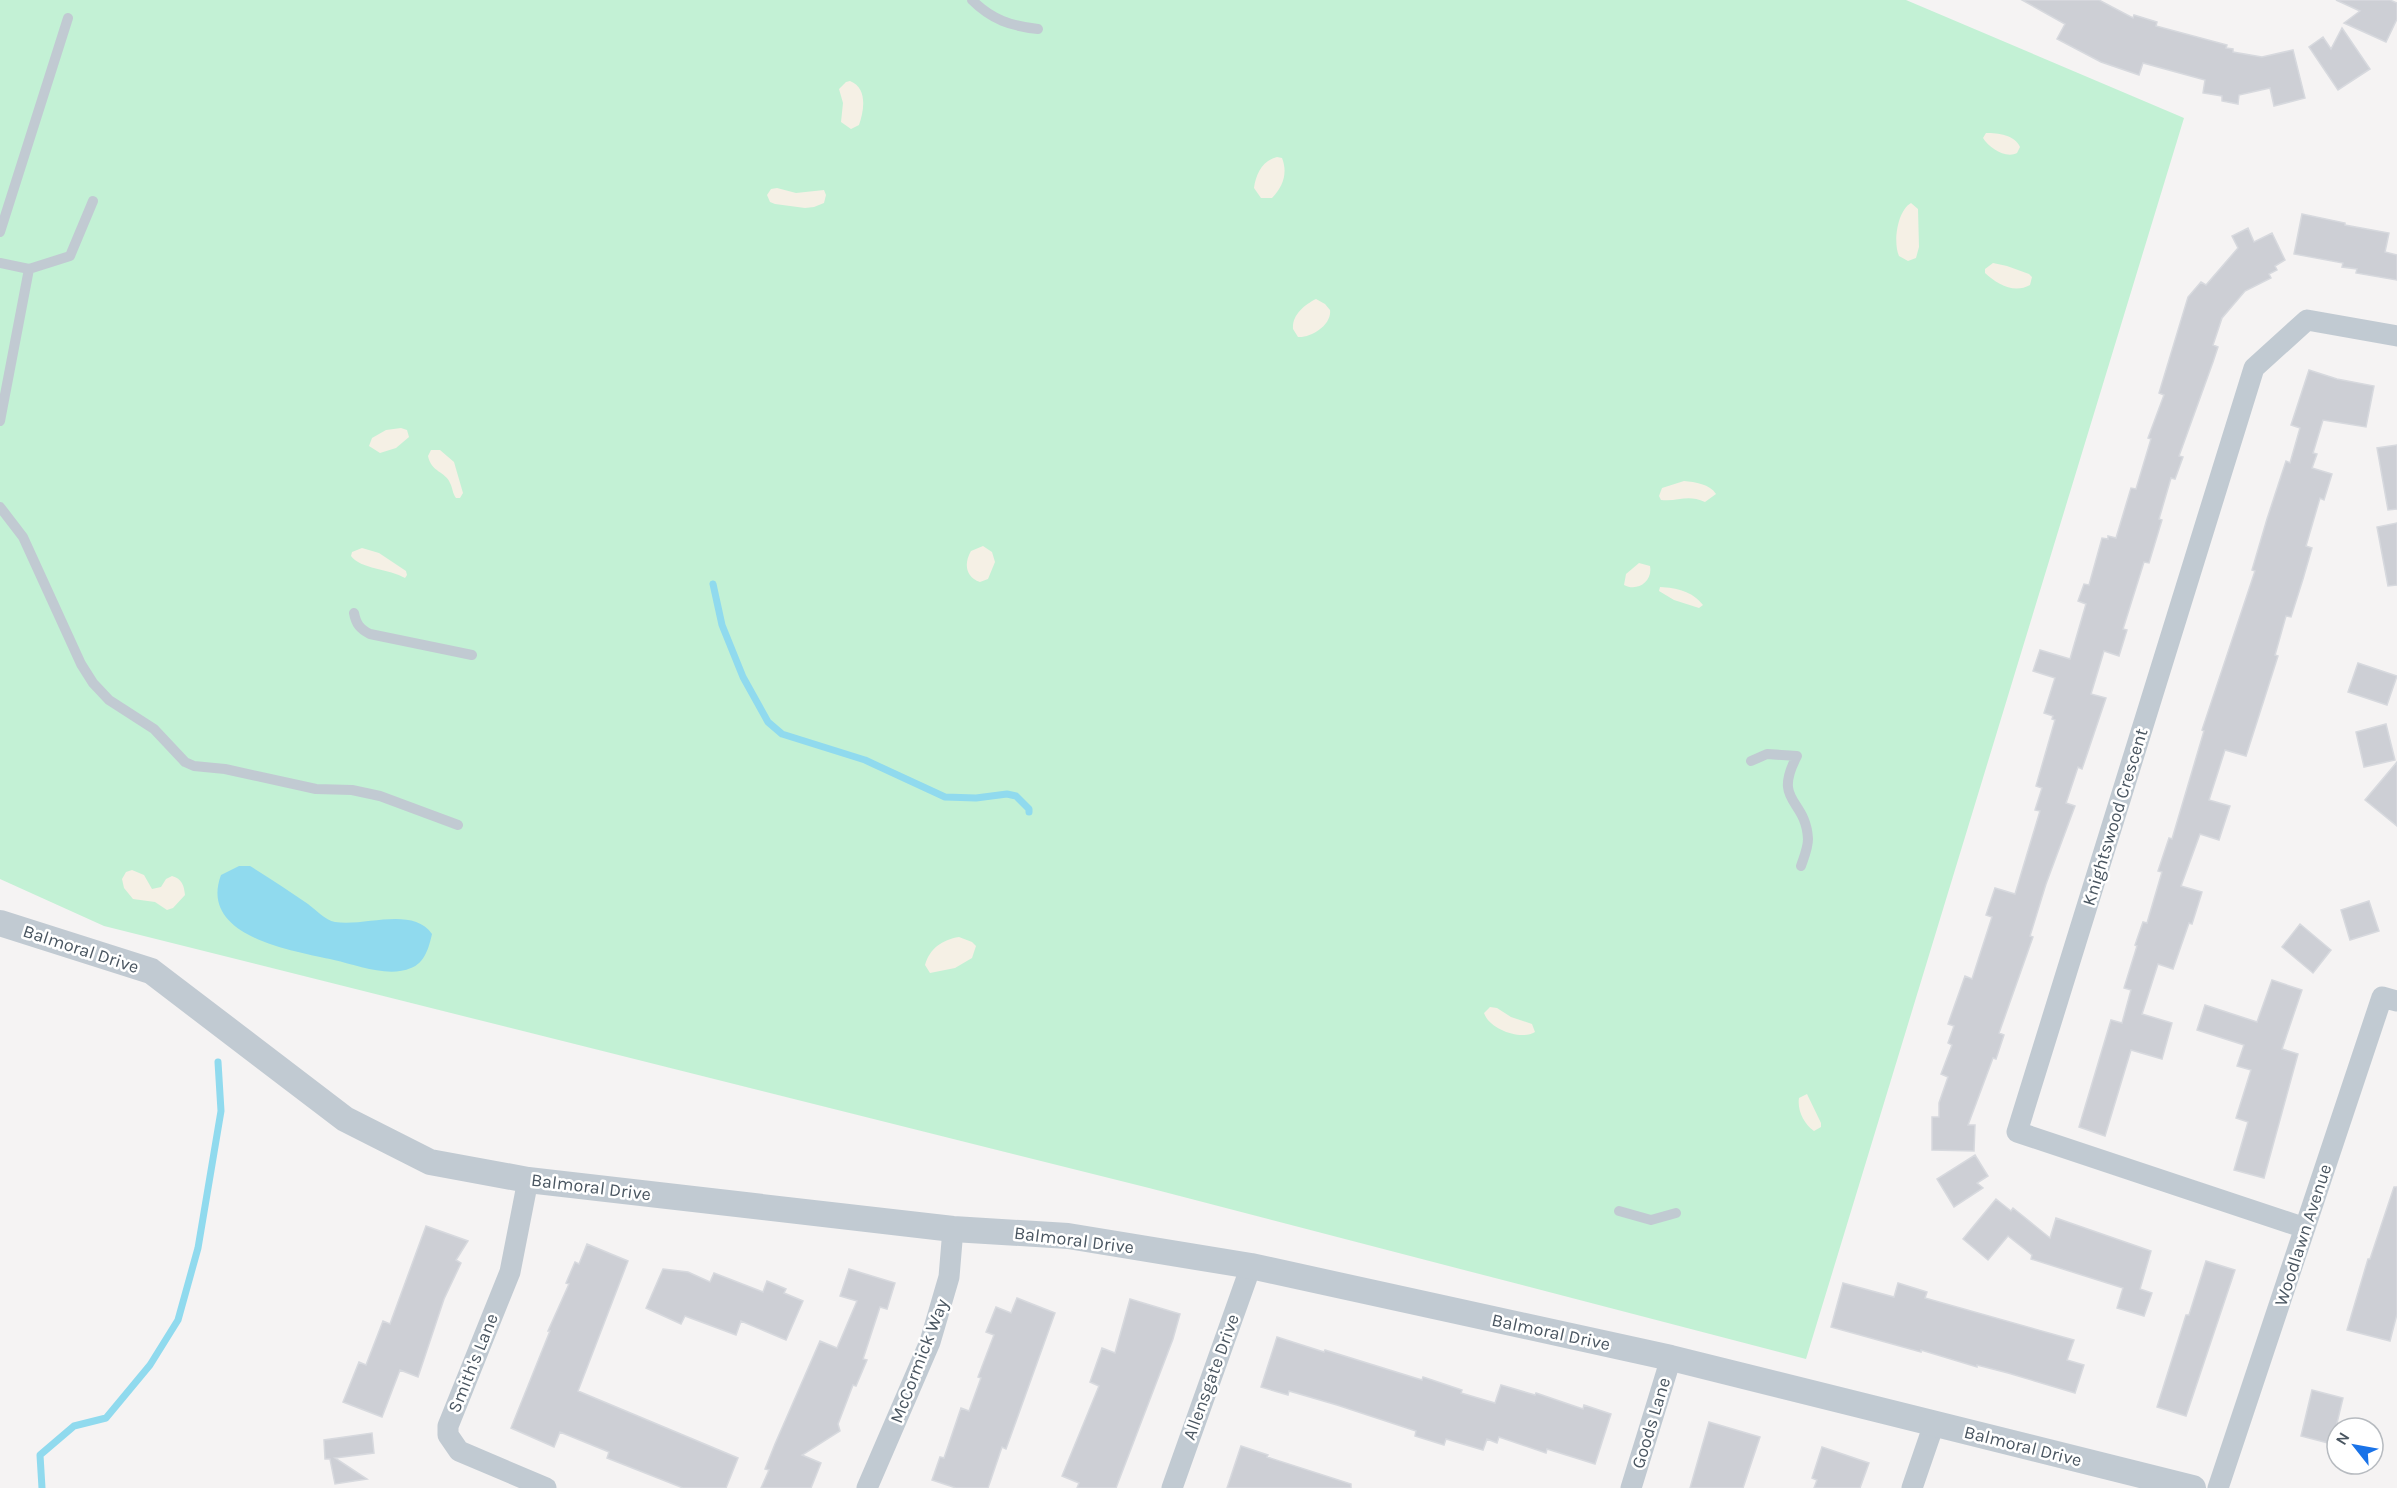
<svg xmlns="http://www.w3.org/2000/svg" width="2397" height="1488" viewBox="0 0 2397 1488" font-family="Karla,sans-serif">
	<rect width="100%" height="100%" fill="#f5f3f3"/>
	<path fill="#c3f1d5" d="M 0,0 L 1906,0 L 2184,118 L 1806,1359 L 1149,1188 L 104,926 L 0,879 Z"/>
	<path fill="#f5f0e5" d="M 850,81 C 868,88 864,111 859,125 L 851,129 L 841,122 L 843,103 L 839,89 L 846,82 Z
		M 1986,133 C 1998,133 2015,135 2020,147 L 2017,153 C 2006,159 1989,148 1983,138 Z
		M 1277,157 L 1282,158 C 1288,173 1283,187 1272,198 L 1261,198 L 1254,188 C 1256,174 1262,161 1277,157 Z
		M 777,188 L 796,193 L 824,190 L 826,195 L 824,203 L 814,207 L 805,208 L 775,204 L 770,202 L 767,195 L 771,189 Z
		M 1911,203 L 1918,209 L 1919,247 L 1916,258 L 1908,261 L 1899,256 C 1893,243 1897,211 1911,203 Z
		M 1993,263 L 2007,266 L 2029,274 L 2032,277 L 2030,285 C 2014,294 1997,284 1985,273 L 1985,269 Z
		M 1316,299 L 1325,304 L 1330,310 C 1332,325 1311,338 1298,337 L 1293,329 C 1292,315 1304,305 1316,299 Z
		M 401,428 L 407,430 L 409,437 L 396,448 L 380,453 L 369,446 L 372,438 L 386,430 Z
		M 431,450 L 440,450 L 454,462 L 463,493 L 460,498 L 456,498 C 452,492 453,489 450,483 C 446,472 431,472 428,456 Z
		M 1684,481 C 1695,482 1710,484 1716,494 L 1705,502 C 1687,494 1678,502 1661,500 L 1659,496 L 1662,488 Z
		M 983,546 L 992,552 L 995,562 L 988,579 L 980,582 C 965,577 964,563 971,551 Z
		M 362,548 L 379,553 L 406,571 L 407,575 L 405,578 C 390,569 360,569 351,556 L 352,552 Z
		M 1639,563 L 1650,566 C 1653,582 1637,592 1624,585 L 1626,574 Z
		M 1660,587 C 1677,588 1692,591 1703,605 L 1699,608 L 1674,600 L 1659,591 Z
		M 132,870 L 144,875 L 152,889 L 161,887 L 166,879 L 172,876 C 182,879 184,885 185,895 L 173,908 L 167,910 L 155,902 L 133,899 L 124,888 L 122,879 L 126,872 Z
		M 959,937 L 972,942 L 976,946 L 972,958 L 955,968 L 930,973 L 925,965 C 930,948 942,940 959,937 Z
		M 1490,1007 L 1497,1008 L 1511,1017 L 1532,1024 L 1535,1032 C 1521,1041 1489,1029 1484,1013 Z
		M 1807,1094 L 1821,1123 L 1821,1127 L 1814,1131 C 1804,1124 1797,1110 1799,1098 Z"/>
	<path fill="#90daee" d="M 239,866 L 250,866 C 270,878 289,891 308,904 C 316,910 325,920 335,922 C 365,927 412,906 432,934 C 429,947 425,963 411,968 C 388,978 357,965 334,960 C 293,951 198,937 221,875 Z"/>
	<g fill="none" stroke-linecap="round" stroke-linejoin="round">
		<path stroke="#90daee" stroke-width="7" d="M 713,584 L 722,625 L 743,677 L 768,722 L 782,734 L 865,760 L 945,797 L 976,798 L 1007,794 L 1016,796 L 1029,809 L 1029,812
			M 42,1488 L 40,1455 L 74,1426 L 106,1418 L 150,1365 L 178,1320 L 198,1248 L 221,1111 L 218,1062"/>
	</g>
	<path fill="#cdcfd5" stroke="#d7d9de" stroke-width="1.5" d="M 2022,0 L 2099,0 L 2133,18 L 2134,15 L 2157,22 L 2156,26 L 2227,45 L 2226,48 L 2233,49 L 2233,52 L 2262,57 L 2293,50 L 2305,98 L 2274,106 L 2270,88 L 2239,95 L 2238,104 L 2222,101 L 2222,96 L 2203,93 L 2205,80 L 2143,63 L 2139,75 L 2101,62 L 2057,39 L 2065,24 Z
		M 2336,0 L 2390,0 L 2397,3 L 2397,19 L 2386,42 L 2344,23 L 2360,11 Z
		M 2342,28 L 2370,69 L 2338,90 L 2309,47 L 2323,37 L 2331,49 Z
		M 2302,214 L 2345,223 L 2345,225 L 2389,233 L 2385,252 L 2397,255 L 2397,280 L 2356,273 L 2357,269 L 2342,267 L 2343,263 L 2294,254 Z
		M 2248,228 L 2254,242 L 2272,233 L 2285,260 L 2275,266 L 2277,270 L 2269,274 L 2271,278 L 2245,291 L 2222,318 L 2213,345 L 2218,347 L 2213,362 L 2179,456 L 2183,457 L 2175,479 L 2171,478 L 2159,519 L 2162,520 L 2149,563 L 2144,562 L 2123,629 L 2127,630 L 2119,656 L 2104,651 L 2091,694 L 2106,698 L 2082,769 L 2078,767 L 2066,803 L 2075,806 L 2046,884 L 2030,936 L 2033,937 L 1999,1033 L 2004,1035 L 1996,1059 L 1993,1058 L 1968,1125 L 1975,1125 L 1974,1151 L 1932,1150 L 1932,1117 L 1939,1117 L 1939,1103 L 1948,1077 L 1941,1074 L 1952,1045 L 1948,1043 L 1954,1026 L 1948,1024 L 1965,976 L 1972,979 L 1992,917 L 1986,915 L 1995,888 L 2015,894 L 2040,811 L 2035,810 L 2042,788 L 2036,786 L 2055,720 L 2052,719 L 2053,716 L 2044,713 L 2055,678 L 2033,671 L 2040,650 L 2070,659 L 2086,604 L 2078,601 L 2084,584 L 2089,585 L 2102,538 L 2108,539 L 2108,536 L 2116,538 L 2131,488 L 2136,489 L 2151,439 L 2148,438 L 2164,395 L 2159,393 L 2188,297 L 2201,282 L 2206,285 L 2238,248 L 2232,236 Z
		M 2309,370 L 2337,379 L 2374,386 L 2366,427 L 2323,420 L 2313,453 L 2317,454 L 2312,468 L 2332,474 L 2324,500 L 2320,498 L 2306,546 L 2312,548 L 2303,579 L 2291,617 L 2286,616 L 2275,655 L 2278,656 L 2246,756 L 2225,750 L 2209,800 L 2230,806 L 2219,840 L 2200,834 L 2181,886 L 2202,892 L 2192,924 L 2189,923 L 2173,969 L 2158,964 L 2142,1014 L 2172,1023 L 2162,1059 L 2131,1050 L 2105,1136 L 2079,1127 L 2111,1020 L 2122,1023 L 2131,990 L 2124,988 L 2137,946 L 2135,945 L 2143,922 L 2147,923 L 2162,872 L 2158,871 L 2169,838 L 2172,839 L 2204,731 L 2202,730 L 2255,571 L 2252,570 L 2267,519 L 2286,461 L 2290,463 L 2300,428 L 2291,425 Z
		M 2397,445 L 2397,509 L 2388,510 L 2377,448 Z
		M 2397,523 L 2397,585 L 2388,586 L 2377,527 Z
		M 2358,663 L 2397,676 L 2387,705 L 2348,692 Z
		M 2386,724 L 2395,760 L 2364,767 L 2356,732 Z
		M 2397,762 L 2397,826 L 2365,800 Z
		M 2369,901 L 2379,931 L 2350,940 L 2341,910 Z
		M 2300,924 L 2331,950 L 2313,973 L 2282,947 Z
		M 2272,980 L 2302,990 L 2282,1049 L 2298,1054 L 2264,1178 L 2234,1170 L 2248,1122 L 2236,1118 L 2251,1070 L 2237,1066 L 2244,1045 L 2197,1030 L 2205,1005 L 2257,1022 Z
		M 1975,1155 L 1988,1176 L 1977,1183 L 1983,1188 L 1954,1207 L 1937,1179 Z
		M 2394,1187 L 2397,1187 L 2397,1314 L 2390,1341 L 2347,1330 L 2368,1259 L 2370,1259 Z
		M 1996,1199 L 2011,1211 L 2013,1208 L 2050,1238 L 2056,1218 L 2151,1251 L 2140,1289 L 2152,1293 L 2144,1316 L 2117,1308 L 2123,1288 L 2031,1259 L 2032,1255 L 2008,1236 L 1988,1260 L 1963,1239 Z
		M 426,1226 L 468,1241 L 456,1260 L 461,1263 L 444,1299 L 418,1377 L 400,1370 L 382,1417 L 343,1402 L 359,1362 L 366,1365 L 383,1321 L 390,1324 Z
		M 587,1244 L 628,1261 L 578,1391 L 738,1458 L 726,1488 L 683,1488 L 607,1458 L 609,1452 L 560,1432 L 554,1447 L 511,1428 L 550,1331 L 548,1331 L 569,1284 L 566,1283 L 575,1262 L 579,1264 Z
		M 2206,1261 L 2235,1270 L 2186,1416 L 2157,1407 L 2186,1315 L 2189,1315 Z
		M 663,1269 L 688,1272 L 710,1282 L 714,1273 L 763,1292 L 767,1281 L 786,1289 L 784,1293 L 803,1301 L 786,1340 L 741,1321 L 736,1335 L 685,1316 L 681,1324 L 646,1308 Z
		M 849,1269 L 895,1283 L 887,1309 L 880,1307 L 863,1359 L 867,1360 L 856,1386 L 853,1385 L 838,1424 L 840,1431 L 802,1455 L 821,1463 L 811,1488 L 761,1488 L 769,1470 L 765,1469 L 775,1444 L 820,1341 L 837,1348 L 857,1301 L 840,1296 Z
		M 1843,1283 L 1894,1297 L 1898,1283 L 1927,1292 L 1925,1298 L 2074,1340 L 2067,1360 L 2084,1365 L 2075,1393 L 2008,1373 L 1977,1365 L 1977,1367 L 1921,1350 L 1921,1352 L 1831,1327 Z
		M 1017,1298 L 1055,1313 L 1006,1449 L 1002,1447 L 988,1488 L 956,1488 L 932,1480 L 940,1457 L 944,1458 L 961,1408 L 969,1411 L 981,1378 L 978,1377 L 994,1335 L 986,1332 L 996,1307 L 1011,1313 Z
		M 1130,1299 L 1180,1314 L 1173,1339 L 1116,1488 L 1077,1488 L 1079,1483 L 1062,1476 L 1099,1386 L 1090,1382 L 1102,1348 L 1115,1353 Z
		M 1277,1337 L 1324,1352 L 1325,1350 L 1422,1380 L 1423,1377 L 1462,1390 L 1461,1393 L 1495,1403 L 1501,1385 L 1535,1395 L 1536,1393 L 1583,1409 L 1584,1405 L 1611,1414 L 1595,1464 L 1547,1449 L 1546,1453 L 1499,1437 L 1497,1443 L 1487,1439 L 1483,1450 L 1446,1439 L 1444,1445 L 1415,1436 L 1416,1431 L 1337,1405 L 1289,1391 L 1288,1395 L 1261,1387 Z
		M 2312,1390 L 2343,1398 L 2332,1444 L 2301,1436 Z
		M 1709,1422 L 1760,1437 L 1743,1488 L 1690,1488 Z
		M 372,1433 L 374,1453 L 335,1458 L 367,1479 L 335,1484 L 330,1459 L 325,1459 L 324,1440 Z
		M 1241,1446 L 1268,1455 L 1267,1457 L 1351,1484 L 1351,1488 L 1227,1488 Z
		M 1822,1447 L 1869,1463 L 1860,1488 L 1814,1488 L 1817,1480 L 1812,1478 Z"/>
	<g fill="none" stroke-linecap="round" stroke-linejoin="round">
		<path stroke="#c1cad2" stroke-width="10" d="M 972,0 C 992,20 1011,26 1038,29
			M 0,232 L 68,18
			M 0,263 L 29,269 L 70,256 L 93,201
			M 0,421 L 29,269
			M 0,507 L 23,537 L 81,664 L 93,683 L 109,700 L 154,729 L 185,762 L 194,766 L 225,769 L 316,789 L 352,790 L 380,796 L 458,825
			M 354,613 C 356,624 360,629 370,634 L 472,655
			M 1751,761 L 1767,754 L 1797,756 C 1772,803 1806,798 1808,839 C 1808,848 1804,857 1801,866
			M 1619,1211 L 1651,1220 L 1676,1213"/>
		<path stroke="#c1cad2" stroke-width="21" d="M 528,1180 L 510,1272 L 448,1426 L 448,1435 L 459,1451 L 546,1488
			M 2305,1228 L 2017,1132 L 2254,368 L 2307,320 L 2397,336
			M 867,1488 L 930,1342 L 949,1277 L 953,1229
			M 1172,1488 L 1251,1266
			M 1631,1488 L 1671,1358
			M 1912,1488 L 1934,1424
			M 2218,1488 L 2382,997 L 2397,1001"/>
		<path stroke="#c1cad2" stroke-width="26" d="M 0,923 L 151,971 L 345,1119 L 430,1162 L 528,1180 L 953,1229 L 1068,1236 L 1251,1266 L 1671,1358 L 2193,1488"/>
	</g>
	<g text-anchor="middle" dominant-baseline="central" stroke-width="5" stroke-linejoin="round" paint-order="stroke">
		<g font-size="18" fill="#4a5661" stroke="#fff">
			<text transform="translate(2115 817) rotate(-73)">Knightswood Crescent</text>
			<text transform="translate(81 949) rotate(18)">Balmoral Drive</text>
			<text transform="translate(591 1187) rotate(7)">Balmoral Drive</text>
			<text transform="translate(2303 1235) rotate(-72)">Woodlawn Avenue</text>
			<text transform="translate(1074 1240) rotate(7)">Balmoral Drive</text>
			<text transform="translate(1551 1332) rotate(12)">Balmoral Drive</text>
			<text transform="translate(919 1361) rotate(-69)">McCormick Way</text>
			<text transform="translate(473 1363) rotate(-68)">Smith's Lane</text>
			<text transform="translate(1211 1377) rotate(-70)">Allensgate Drive</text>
			<text transform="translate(1651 1423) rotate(-73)">Goods Lane</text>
			<text transform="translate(2023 1446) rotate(14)">Balmoral Drive</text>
		</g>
	</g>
	<g transform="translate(2355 1446) rotate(301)"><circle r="28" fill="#ffffff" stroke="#b7bbc0" stroke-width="1.5"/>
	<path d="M0-4.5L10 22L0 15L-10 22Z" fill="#1a73e8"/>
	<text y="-9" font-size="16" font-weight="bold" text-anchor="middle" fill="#4a5661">N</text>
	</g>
</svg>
